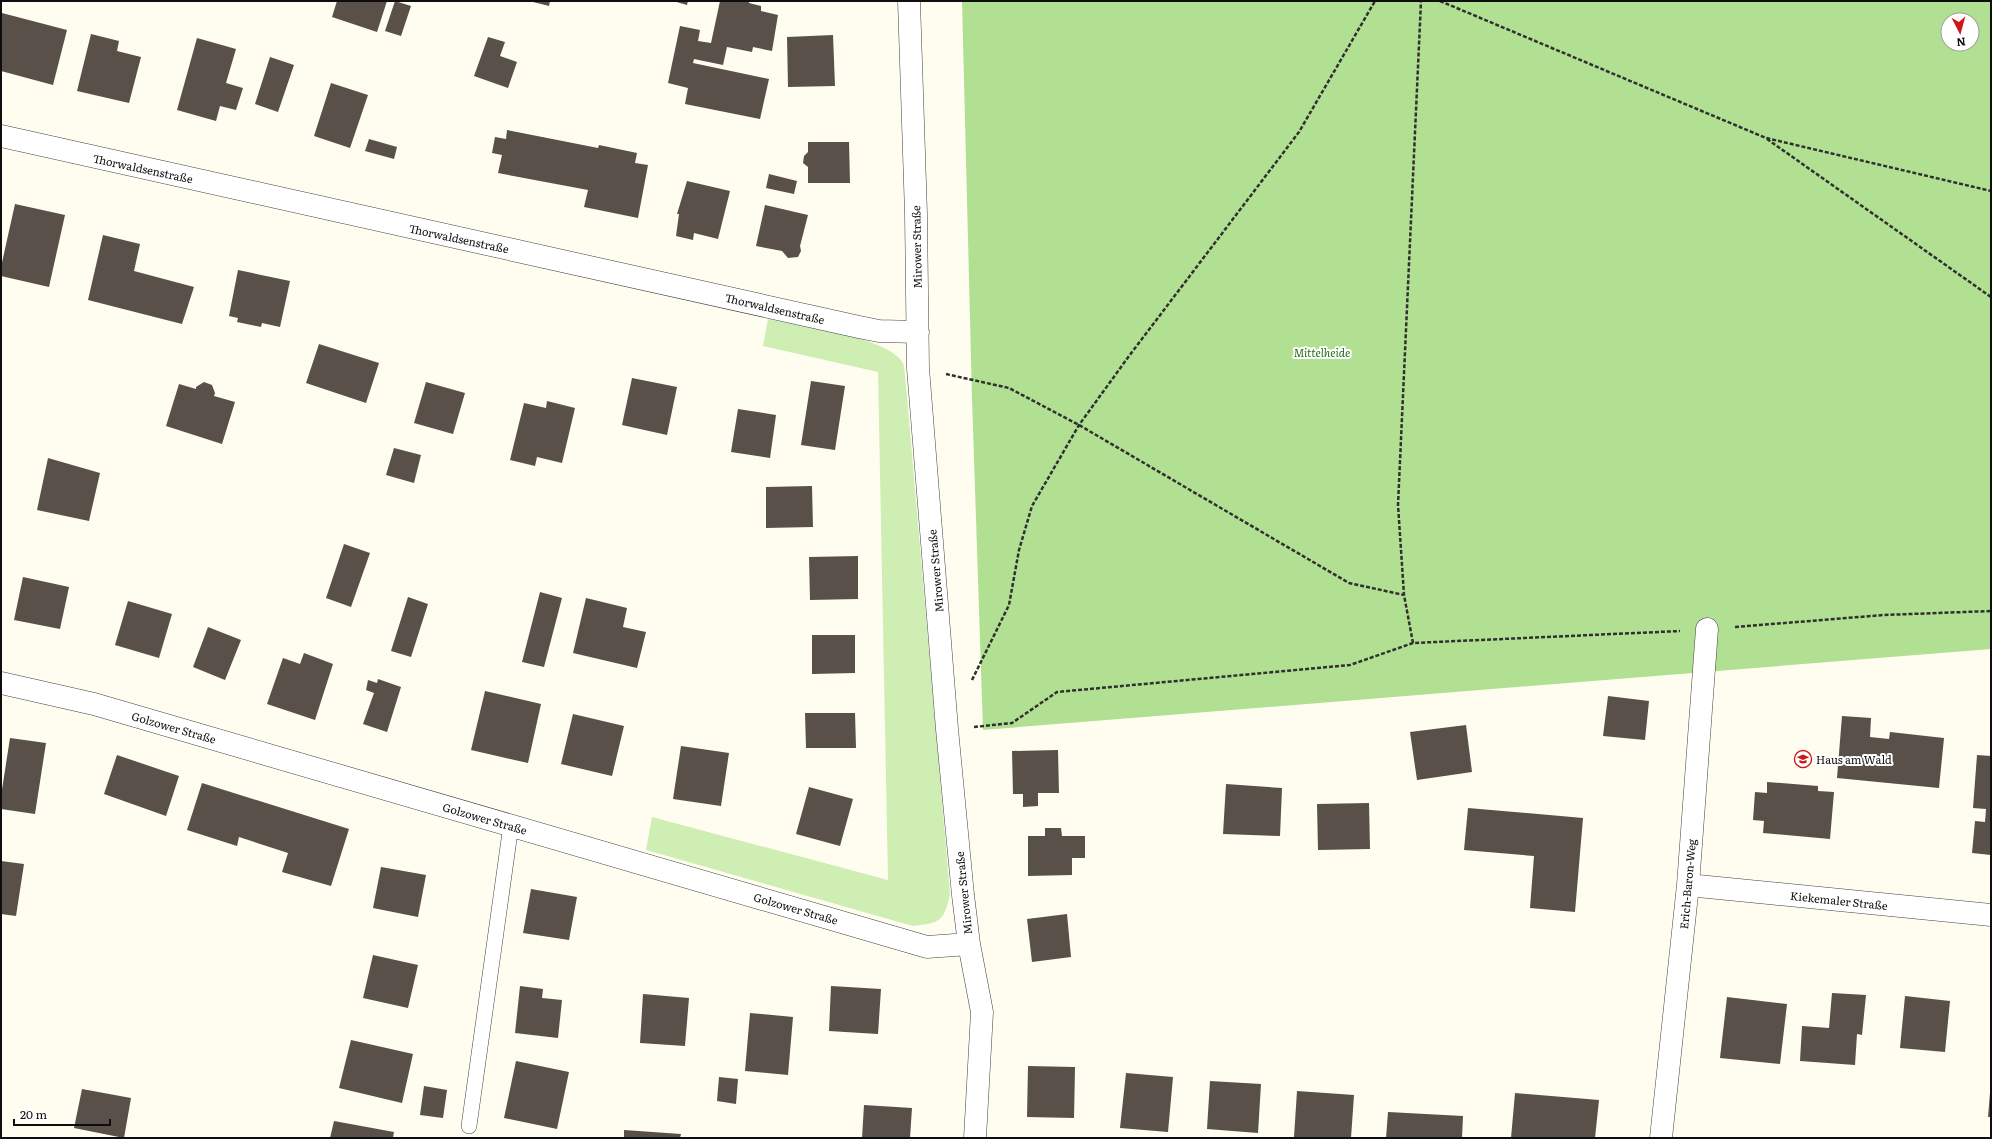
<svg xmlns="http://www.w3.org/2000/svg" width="1992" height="1139" viewBox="0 0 1992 1139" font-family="Literata,serif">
	<rect width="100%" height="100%" fill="#fffdef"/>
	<path fill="#cfeeb4" d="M 768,319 C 797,325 889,337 903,363 C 905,369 905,378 906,385 L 950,894 C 944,921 941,923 913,926 L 646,850 L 652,817 L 888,880 L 878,372 L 763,346 Z"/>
	<path fill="#b1e092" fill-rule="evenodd" d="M 962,1 L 1991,1 L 1991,649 L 983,730 L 972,398 ZM 1948,20 L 1972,20 L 1972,44 L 1948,44 Z"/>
	<path fill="#585049" d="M 337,1 L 387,1 L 377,32 L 332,17 Z
		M 395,1 L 411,6 L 401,36 L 385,31 Z
		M 529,1 L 550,1 L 549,6 Z
		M 673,1 L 688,1 L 687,5 Z
		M 720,1 L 749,1 L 749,3 L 761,6 L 761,11 L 778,15 L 772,51 L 753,47 L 752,52 L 727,47 L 723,65 L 694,59 L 693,63 L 769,79 L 760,119 L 685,104 L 688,88 L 668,83 L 680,26 L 700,30 L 698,41 L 711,43 Z
		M 2,13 L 67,30 L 53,85 L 1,71 Z
		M 91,34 L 119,41 L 117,51 L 141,57 L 129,103 L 77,91 Z
		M 833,35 L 835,86 L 788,87 L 787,37 Z
		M 488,37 L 505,42 L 500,56 L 517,62 L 508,88 L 474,76 Z
		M 197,38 L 236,49 L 226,83 L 243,88 L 236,110 L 220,106 L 216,121 L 177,110 Z
		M 270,57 L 294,65 L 278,112 L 255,104 Z
		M 331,83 L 368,95 L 350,148 L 314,136 Z
		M 507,130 L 598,148 L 599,145 L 637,153 L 635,163 L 648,165 L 638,218 L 584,207 L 588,190 L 498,173 L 502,155 L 492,153 L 495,137 L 506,139 Z
		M 369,139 L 397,147 L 394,159 L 365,151 Z
		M 808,142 L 849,142 L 850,183 L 808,183 L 808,167 L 803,163 L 804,156 L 808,152 Z
		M 769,174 L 797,181 L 794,194 L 766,188 Z
		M 687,181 L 730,191 L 718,239 L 694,233 L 693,240 L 676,236 L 679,214 L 677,214 Z
		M 15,204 L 65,215 L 49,287 L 1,276 L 1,267 Z
		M 765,205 L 808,215 L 800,246 L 801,251 L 798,257 L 788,258 L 782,251 L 756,246 Z
		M 103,235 L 140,244 L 134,271 L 194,287 L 182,324 L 88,300 Z
		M 238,270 L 290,281 L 280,327 L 262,323 L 261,327 L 237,322 L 238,318 L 229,316 Z
		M 319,344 L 379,363 L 366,403 L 306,383 Z
		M 632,378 L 677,387 L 667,435 L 622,425 Z
		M 811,381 L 845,386 L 835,450 L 801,445 Z
		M 204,382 L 212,385 L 215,393 L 214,396 L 235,402 L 222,444 L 166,426 L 179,384 L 196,389 L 196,387 Z
		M 426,382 L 465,393 L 453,434 L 414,423 Z
		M 547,401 L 575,408 L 562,463 L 537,457 L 535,466 L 510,460 L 524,403 L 546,408 Z
		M 738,409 L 776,415 L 770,458 L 731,452 Z
		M 394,448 L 421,455 L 414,483 L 386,475 Z
		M 48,458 L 100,473 L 89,521 L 37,510 Z
		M 812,486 L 813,527 L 766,528 L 766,487 Z
		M 344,544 L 370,553 L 351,607 L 326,598 Z
		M 858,556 L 858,599 L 810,600 L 809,557 Z
		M 23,577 L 69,587 L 60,629 L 14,620 Z
		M 540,592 L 562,598 L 544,667 L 522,662 Z
		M 408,597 L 428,604 L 411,657 L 391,651 Z
		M 586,598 L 627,608 L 623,627 L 646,632 L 637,668 L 573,653 Z
		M 128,601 L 172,614 L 159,658 L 115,645 Z
		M 208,627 L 241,640 L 225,680 L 193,667 Z
		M 812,635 L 855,635 L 855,673 L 812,674 Z
		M 304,653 L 333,664 L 315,720 L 267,704 L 283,658 L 300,664 Z
		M 378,679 L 401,687 L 387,732 L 363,724 L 374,693 L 366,690 L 368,680 L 377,683 Z
		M 485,691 L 541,704 L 528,763 L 471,750 Z
		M 1608,696 L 1649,701 L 1645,740 L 1603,736 Z
		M 805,713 L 855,713 L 856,748 L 806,748 Z
		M 573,714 L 624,726 L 612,776 L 561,764 Z
		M 1842,716 L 1871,718 L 1870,737 L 1889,739 L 1890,732 L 1944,738 L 1939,788 L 1837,778 Z
		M 1466,725 L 1472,772 L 1417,780 L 1410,732 Z
		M 10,738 L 46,743 L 35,814 L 1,809 L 1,796 Z
		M 681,746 L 729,753 L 721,806 L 673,799 Z
		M 1058,750 L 1059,793 L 1038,793 L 1038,806 L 1023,807 L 1023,794 L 1013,794 L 1012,751 Z
		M 117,755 L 179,776 L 166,816 L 104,794 Z
		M 1977,755 L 1991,756 L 1991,855 L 1972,853 L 1975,821 L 1985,822 L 1986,809 L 1973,808 Z
		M 1767,782 L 1818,786 L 1818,791 L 1834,792 L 1830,839 L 1763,833 L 1764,821 L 1753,820 L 1755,792 L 1767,793 Z
		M 202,783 L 349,829 L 331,886 L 282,872 L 288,853 L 239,837 L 237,846 L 187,830 Z
		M 1226,784 L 1282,788 L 1280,836 L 1223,834 Z
		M 809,787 L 853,799 L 840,846 L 796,834 Z
		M 1369,803 L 1370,849 L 1318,850 L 1317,804 Z
		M 1468,808 L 1583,818 L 1575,912 L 1530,908 L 1534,856 L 1464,850 Z
		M 1045,828 L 1061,828 L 1062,836 L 1085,836 L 1085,858 L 1072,858 L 1072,875 L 1028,876 L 1028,836 L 1045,836 Z
		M 1,861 L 24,864 L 16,916 L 1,914 Z
		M 381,867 L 426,875 L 418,917 L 373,908 Z
		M 531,889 L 577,897 L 569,940 L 523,933 Z
		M 1067,914 L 1071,957 L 1032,962 L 1027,919 Z
		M 373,955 L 418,965 L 408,1008 L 363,998 Z
		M 520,986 L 543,989 L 542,998 L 562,1000 L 558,1038 L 515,1033 Z
		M 831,986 L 881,989 L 878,1034 L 829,1031 Z
		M 1832,993 L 1866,995 L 1862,1035 L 1857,1034 L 1855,1065 L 1800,1061 L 1802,1026 L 1829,1028 Z
		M 643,994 L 689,998 L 685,1046 L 640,1043 Z
		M 1905,996 L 1950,1001 L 1945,1052 L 1900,1048 Z
		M 1727,997 L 1787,1004 L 1780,1064 L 1720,1058 Z
		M 750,1013 L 793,1017 L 788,1075 L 745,1071 Z
		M 351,1040 L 413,1054 L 402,1103 L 339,1088 Z
		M 516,1061 L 569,1072 L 557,1129 L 504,1118 Z
		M 1028,1066 L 1075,1067 L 1074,1118 L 1027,1117 Z
		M 1126,1073 L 1173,1077 L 1168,1132 L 1120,1128 Z
		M 719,1077 L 738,1079 L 736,1104 L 717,1101 Z
		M 1210,1081 L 1261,1084 L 1258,1133 L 1207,1129 Z
		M 424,1086 L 447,1090 L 443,1118 L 420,1115 Z
		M 82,1089 L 131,1098 L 124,1138 L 74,1128 Z
		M 1297,1091 L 1354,1095 L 1351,1138 L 1294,1137 Z
		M 1515,1093 L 1599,1100 L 1595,1138 L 1511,1138 Z
		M 1990,1093 L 1991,1093 L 1991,1117 L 1988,1117 Z
		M 864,1105 L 912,1108 L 910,1138 L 862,1138 Z
		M 1388,1112 L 1463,1116 L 1462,1138 L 1386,1138 Z
		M 334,1121 L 394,1132 L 393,1138 L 330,1138 Z
		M 624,1130 L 681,1134 L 680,1138 L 624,1138 Z"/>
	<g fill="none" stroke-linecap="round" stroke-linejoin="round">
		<g stroke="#414141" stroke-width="16">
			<path id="lane" d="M 469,1126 L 511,825"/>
		</g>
		<g stroke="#414141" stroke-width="23">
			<path id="street" d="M 909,1 L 916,214 L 918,368 L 947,729 L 963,895 L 969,944 L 982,1012 L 975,1138
				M 1,136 L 859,327 L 879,331 L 918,332
				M 1,683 L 94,704 L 927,947 L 969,944
				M 1688,885 L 1991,915
				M 1661,1138 L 1688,885 L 1707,629"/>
		</g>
		<path stroke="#303030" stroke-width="2.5" stroke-dasharray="4 2" stroke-linecap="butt" d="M 1440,1 L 1766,138 L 1991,191
			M 1767,139 L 1991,297
			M 946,374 L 1009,388 L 1079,425 L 1349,583 L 1404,595
			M 1735,627 L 1884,615 L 1991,611
			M 1413,643 L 1404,595 L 1398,505 L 1421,1
			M 972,680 L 1009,605 L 1019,550 L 1032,506 L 1079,425 L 1129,356 L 1299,132 L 1375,1
			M 974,727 L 1012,723 L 1057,692 L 1350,665 L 1413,643 L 1680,631"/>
		<use href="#lane" stroke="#fff" stroke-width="15"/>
		<use href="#street" stroke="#fff" stroke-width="22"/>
	</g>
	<defs>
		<g id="school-ring" transform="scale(0.9)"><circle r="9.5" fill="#fff" stroke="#cc1818" stroke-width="1.5"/><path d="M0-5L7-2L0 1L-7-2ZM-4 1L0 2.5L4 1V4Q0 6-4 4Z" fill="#cc1818"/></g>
	</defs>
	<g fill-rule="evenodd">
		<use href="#school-ring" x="1803" y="759"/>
	</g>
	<g text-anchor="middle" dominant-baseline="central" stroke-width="4" stroke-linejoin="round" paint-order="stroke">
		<g font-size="11" fill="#0e0e0e" stroke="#fff">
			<text transform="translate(143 168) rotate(12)">Thorwaldsenstraße</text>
			<text transform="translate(459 238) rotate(12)">Thorwaldsenstraße</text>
			<text transform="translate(916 247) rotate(-91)">Mirower Straße</text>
			<text transform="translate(775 308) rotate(13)">Thorwaldsenstraße</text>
			<text transform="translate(935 571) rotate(-95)">Mirower Straße</text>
			<text transform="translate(174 727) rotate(16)">Golzower Straße</text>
			<text transform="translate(485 818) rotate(16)">Golzower Straße</text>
			<text transform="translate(1687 884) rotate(-85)">Erich-Baron-Weg</text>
			<text transform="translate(963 893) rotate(-96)">Mirower Straße</text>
			<text transform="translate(1839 900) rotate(6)">Kiekemaler Straße</text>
			<text transform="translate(796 908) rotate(16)">Golzower Straße</text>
		</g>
		<g font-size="11" font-style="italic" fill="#256d17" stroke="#fff">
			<text x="1322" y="352">Mittelheide</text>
		</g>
		<g font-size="11" fill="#0e0e0e" stroke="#fff" text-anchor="start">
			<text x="1816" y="759">Haus am Wald</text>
		</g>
	</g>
	<rect width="1992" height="1139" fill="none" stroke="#0e0e0e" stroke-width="4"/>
	<g transform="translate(1960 32) rotate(174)"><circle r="19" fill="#ffffff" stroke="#9f9f9f"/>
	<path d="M0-3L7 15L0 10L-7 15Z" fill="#cc1818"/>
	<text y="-6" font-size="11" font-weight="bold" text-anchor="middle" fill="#0e0e0e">N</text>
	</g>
	<path d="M14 1119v6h96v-6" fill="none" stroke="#0e0e0e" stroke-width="2"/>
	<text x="20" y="1119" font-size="12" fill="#0e0e0e" stroke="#ffffff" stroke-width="3" paint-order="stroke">20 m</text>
</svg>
